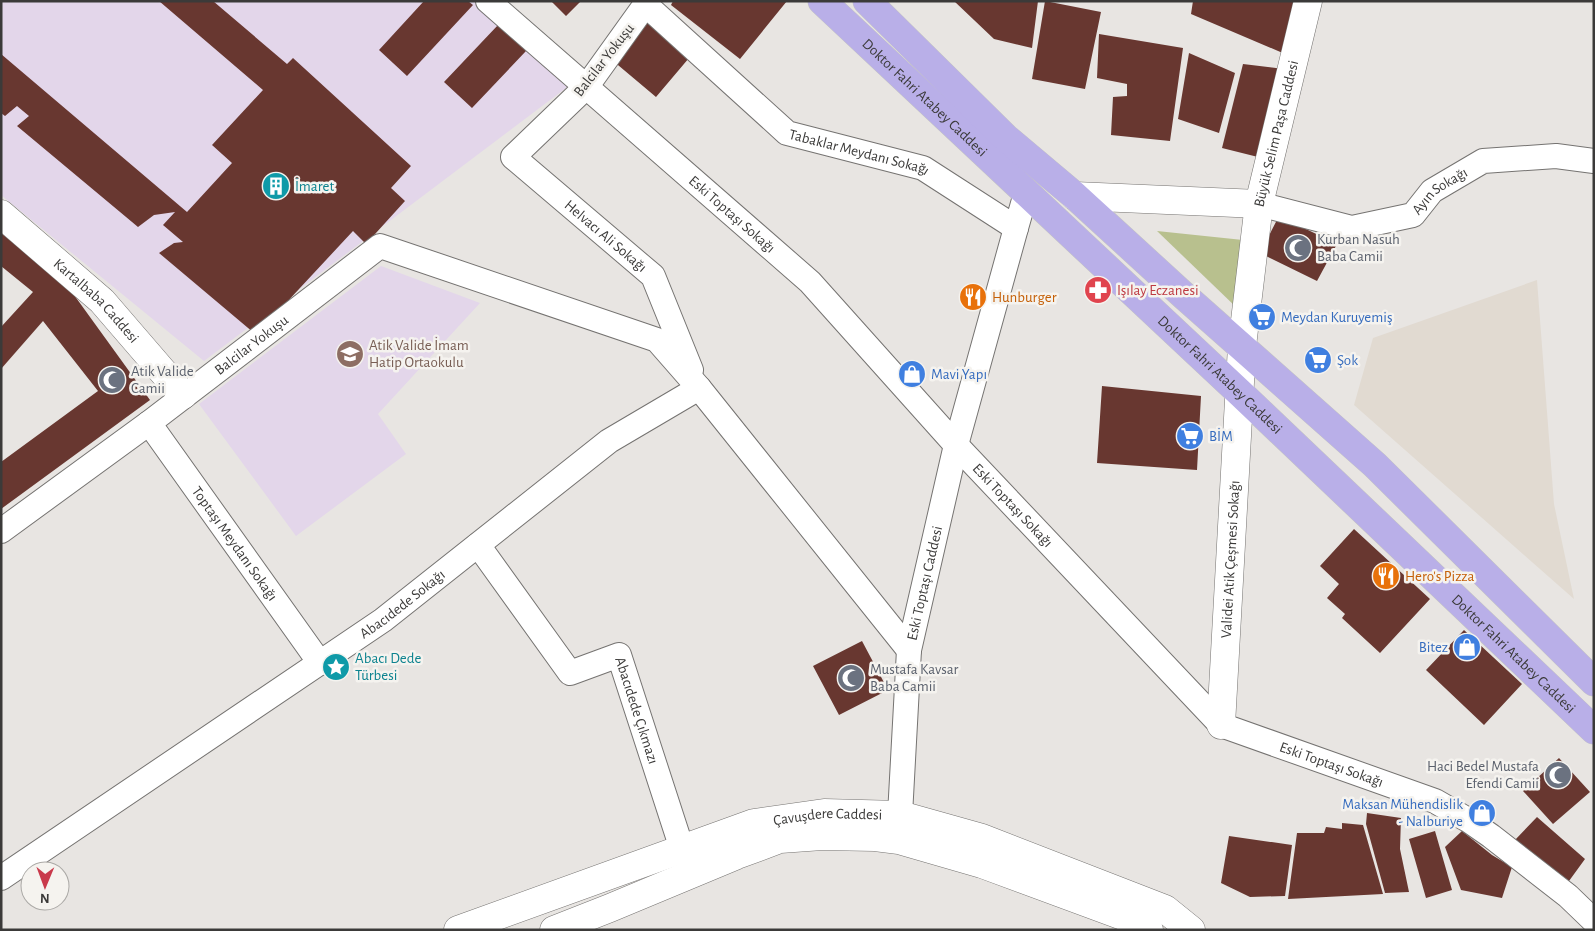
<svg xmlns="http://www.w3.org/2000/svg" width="1595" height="931" viewBox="0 0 1595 931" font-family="'Alegreya Sans',sans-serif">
	<rect width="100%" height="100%" fill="#e8e5e2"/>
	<path fill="#e1dad1" d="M 1537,280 L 1554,504 L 1574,599 L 1354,405 L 1373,338 Z"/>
	<path fill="#e3d6ea" d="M 1,1 L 473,1 L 570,85 L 204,361 L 1,195 Z
		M 381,266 L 480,303 L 378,414 L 406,454 L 296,536 L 199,404 Z"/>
	<path fill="#b8c08e" d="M 1157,231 L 1243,240 L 1237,308 Z"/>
	<path fill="#683730" d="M 159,1 L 213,1 L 287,64 L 293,58 L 411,166 L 391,188 L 405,201 L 366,244 L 353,231 L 286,303 L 294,307 L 254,333 L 159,253 L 174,243 L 183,242 L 163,225 L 175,212 L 154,215 L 138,227 L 17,126 L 29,116 L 17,106 L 5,116 L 1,113 L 1,54 L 187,212 L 232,163 L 212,145 L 263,90 Z
		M 424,1 L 468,1 L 473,5 L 407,76 L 379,50 Z
		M 551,1 L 581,1 L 566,16 Z
		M 673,1 L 787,1 L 740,59 L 671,5 Z
		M 954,1 L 1038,1 L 1032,48 L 994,39 Z
		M 1045,1 L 1101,12 L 1085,89 L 1032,79 Z
		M 1193,1 L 1294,1 L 1285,54 L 1191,14 Z
		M 645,21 L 689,58 L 656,97 L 612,60 Z
		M 498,25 L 526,51 L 472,108 L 444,82 Z
		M 1099,34 L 1183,48 L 1170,141 L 1111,135 L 1113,97 L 1127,96 L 1127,84 L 1097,78 Z
		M 1189,53 L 1235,73 L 1219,133 L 1178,119 Z
		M 1243,64 L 1284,69 L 1262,158 L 1222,148 Z
		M 1279,216 L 1337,244 L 1317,281 L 1260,253 Z
		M 1,233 L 69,288 L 150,400 L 1,509 L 1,462 L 98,391 L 43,321 L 1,369 L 1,327 L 33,292 L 1,266 Z
		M 1102,386 L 1201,396 L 1197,470 L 1097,463 Z
		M 1354,529 L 1430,599 L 1380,653 L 1342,618 L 1345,614 L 1327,598 L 1339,584 L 1320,566 Z
		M 1464,630 L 1522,684 L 1484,725 L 1426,670 Z
		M 862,641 L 888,690 L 839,715 L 813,666 Z
		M 1559,758 L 1590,792 L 1553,824 L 1523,791 Z
		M 1367,813 L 1401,818 L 1400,849 L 1409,892 L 1385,893 L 1366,824 Z
		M 1537,817 L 1585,859 L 1569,881 L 1515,840 Z
		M 1342,823 L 1363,825 L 1383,894 L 1288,899 L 1297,833 L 1324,833 L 1326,827 L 1342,829 Z
		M 1435,831 L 1452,890 L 1426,898 L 1409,839 Z
		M 1462,831 L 1492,855 L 1512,867 L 1502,898 L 1461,890 L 1445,847 Z
		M 1229,836 L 1292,845 L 1285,896 L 1250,897 L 1221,883 Z"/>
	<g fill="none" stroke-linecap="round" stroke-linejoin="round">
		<g stroke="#757371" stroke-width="26">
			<g id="street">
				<path id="s1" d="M 488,1 L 810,282 L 956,445 L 1221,725 L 1435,801 L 1468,820 L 1491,836 L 1568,896 L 1594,921"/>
				<path id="s2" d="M 648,1 L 587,86 L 513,157 L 653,276 L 691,370"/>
				<path id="s3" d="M 646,5 L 787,133 L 923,168 L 1016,228 L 1026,193"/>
				<path id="s4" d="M 1259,204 L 1352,228 L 1413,215 L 1432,191 L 1483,161 L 1556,156 L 1594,161"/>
				<path id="s5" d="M 149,423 L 320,663"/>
				<path id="s6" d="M 1,531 L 149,423 L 380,246 L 657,340 L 699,388 L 909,650"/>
				<path id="s7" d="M 478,545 L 570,673 L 619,655 L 682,849"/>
				<path id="s8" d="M 900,815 L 909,650 L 956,445 L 1016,228"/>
				<path id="s9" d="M 1,878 L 383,620 L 609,441 L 699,388"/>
			</g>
		</g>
		<g stroke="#757371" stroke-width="29">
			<g id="secondary">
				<path d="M 1075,196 L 1259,204"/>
				<path id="s10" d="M 1,214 L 102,301 L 183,395"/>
				<path id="s11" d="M 1221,725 L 1242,346 L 1259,204 L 1308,1"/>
				<path id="s12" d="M 458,930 L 754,823 L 824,813 L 900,815 L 982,838 L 1165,909 L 1191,930"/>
				<path d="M 554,930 L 610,908 L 737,855 L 780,839 L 822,836 L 875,837 L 899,840 L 982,864 L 1131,919 L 1149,930"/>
			</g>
		</g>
		<g stroke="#c4c4c4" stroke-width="29">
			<g id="primary">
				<path id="s13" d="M 822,1 L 1239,392 L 1594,730"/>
				<path d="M 867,1 L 1006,138 L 1075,196 L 1182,294 L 1375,465 L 1594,682"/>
			</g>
		</g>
		<use href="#street" stroke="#fff" stroke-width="24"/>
		<use href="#secondary" stroke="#fff" stroke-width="28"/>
		<use href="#primary" stroke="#b9afe8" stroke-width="28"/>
	</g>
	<defs>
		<g id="building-disc" transform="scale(1.4375)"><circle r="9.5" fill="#0f9aa8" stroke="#f5f3ef"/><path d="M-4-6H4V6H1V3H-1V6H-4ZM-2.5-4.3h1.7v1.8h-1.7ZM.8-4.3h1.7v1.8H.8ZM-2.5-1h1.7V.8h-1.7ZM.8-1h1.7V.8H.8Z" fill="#fff"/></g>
		<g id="mosque-disc" transform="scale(1.4375)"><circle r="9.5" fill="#6b7280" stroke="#f5f3ef"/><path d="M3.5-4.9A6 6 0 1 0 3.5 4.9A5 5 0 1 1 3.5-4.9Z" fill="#fff"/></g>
		<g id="pharmacy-disc" transform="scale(1.4375)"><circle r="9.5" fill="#e0444e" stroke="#f5f3ef"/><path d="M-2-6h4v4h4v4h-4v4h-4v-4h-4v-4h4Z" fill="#fff"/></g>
		<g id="restaurant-disc" transform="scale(1.4375)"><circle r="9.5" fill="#e8710a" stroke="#f5f3ef"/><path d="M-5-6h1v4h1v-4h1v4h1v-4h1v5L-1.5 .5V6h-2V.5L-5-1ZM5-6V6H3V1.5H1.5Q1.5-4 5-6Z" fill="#fff"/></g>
		<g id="supermarket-disc" transform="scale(1.4375)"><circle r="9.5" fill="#3f7fe0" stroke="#f5f3ef"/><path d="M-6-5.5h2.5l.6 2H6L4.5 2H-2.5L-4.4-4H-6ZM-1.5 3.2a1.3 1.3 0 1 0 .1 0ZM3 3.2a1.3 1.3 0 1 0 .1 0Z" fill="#fff"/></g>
		<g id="school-disc" transform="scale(1.4375)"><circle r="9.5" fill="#8d6e63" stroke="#f5f3ef"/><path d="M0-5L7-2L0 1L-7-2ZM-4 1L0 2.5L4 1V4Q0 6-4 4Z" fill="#fff"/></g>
		<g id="shop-disc" transform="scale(1.4375)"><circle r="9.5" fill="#3f7fe0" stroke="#f5f3ef"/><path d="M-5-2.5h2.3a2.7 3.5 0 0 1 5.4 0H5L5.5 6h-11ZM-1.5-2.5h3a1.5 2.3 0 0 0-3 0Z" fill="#fff"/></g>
		<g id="sight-disc" transform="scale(1.4375)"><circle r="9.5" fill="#0f9aa8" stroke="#f5f3ef"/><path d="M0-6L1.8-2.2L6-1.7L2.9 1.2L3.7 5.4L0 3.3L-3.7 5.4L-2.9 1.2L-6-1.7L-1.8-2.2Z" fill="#fff"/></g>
	</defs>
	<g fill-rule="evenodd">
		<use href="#building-disc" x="276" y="186"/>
		<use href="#mosque-disc" x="1298" y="248"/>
		<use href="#pharmacy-disc" x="1098" y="290"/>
		<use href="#restaurant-disc" x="973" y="297"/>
		<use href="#supermarket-disc" x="1262" y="317"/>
		<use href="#school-disc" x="350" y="354"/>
		<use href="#supermarket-disc" x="1318" y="360"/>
		<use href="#shop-disc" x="912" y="374"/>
		<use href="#mosque-disc" x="112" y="380"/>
		<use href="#supermarket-disc" x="1190" y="436"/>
		<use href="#restaurant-disc" x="1386" y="576"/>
		<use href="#shop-disc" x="1467" y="647"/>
		<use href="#sight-disc" x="336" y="667"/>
		<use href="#mosque-disc" x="851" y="678"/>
		<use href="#mosque-disc" x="1558" y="775"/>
		<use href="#shop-disc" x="1482" y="813"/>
	</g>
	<g text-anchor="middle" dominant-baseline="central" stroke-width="5" stroke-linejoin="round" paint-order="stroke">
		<g font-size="15" fill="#3b3a39" stroke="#f5f3ef">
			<text transform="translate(604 60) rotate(-52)">Balcilar Yokuşu</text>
			<text stroke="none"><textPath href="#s13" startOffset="141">Doktor Fahri Atabey Caddesi</textPath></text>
			<text stroke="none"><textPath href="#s11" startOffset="595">Büyük Selim Paşa Caddesi</textPath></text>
			<text stroke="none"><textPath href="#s3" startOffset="265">Tabaklar Meydanı Sokağı</textPath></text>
			<text stroke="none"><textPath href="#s4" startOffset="195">Ayın Sokağı</textPath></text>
			<text stroke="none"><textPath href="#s1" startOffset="324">Eski Toptaşı Sokağı</textPath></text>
			<text stroke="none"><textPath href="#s2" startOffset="329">Helvacı Ali Sokağı</textPath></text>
			<text stroke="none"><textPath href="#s10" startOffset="129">Kartalbaba Caddesi</textPath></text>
			<text stroke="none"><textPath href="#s6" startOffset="312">Balcilar Yokuşu</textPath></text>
			<text stroke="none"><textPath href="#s13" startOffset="546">Doktor Fahri Atabey Caddesi</textPath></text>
			<text stroke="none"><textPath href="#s1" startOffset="729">Eski Toptaşı Sokağı</textPath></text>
			<text stroke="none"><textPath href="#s5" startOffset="148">Toptaşı Meydanı Sokağı</textPath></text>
			<text stroke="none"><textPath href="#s11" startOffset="166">Validei Atik Çeşmesi Sokağı</textPath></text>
			<text stroke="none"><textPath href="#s8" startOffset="234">Eski Toptaşı Caddesi</textPath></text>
			<text stroke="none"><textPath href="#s9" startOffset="486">Abacıdede Sokağı</textPath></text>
			<text stroke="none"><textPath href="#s13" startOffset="951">Doktor Fahri Atabey Caddesi</textPath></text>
			<text stroke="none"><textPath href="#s7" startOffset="268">Abacıdede Çıkmazı</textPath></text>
			<text stroke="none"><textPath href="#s1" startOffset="1149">Eski Toptaşı Sokağı</textPath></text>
			<text stroke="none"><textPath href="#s12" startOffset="389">Çavuşdere Caddesi</textPath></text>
		</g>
		<g font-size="15" fill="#0d838f" stroke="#f5f3ef" text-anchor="start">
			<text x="295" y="186">İmaret</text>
			<text x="355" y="658">Abacı Dede<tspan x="355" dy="17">Türbesi</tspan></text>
		</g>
		<g font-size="15" fill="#5b616d" stroke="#f5f3ef" text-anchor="start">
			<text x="1317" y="239">Kurban Nasuh<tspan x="1317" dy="17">Baba Camii</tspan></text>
			<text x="131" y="371">Atik Valide<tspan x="131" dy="17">Camii</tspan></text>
			<text x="870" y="669">Mustafa Kavsar<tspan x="870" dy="17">Baba Camii</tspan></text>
			<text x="1539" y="766" text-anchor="end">Haci Bedel Mustafa<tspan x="1539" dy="17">Efendi Camii</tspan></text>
		</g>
		<g font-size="15" fill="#be3a42" stroke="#f5f3ef" text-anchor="start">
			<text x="1117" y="290">Işılay Eczanesi</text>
		</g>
		<g font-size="15" fill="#c56008" stroke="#f5f3ef" text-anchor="start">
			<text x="992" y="297">Hunburger</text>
			<text x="1405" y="576">Hero's Pizza</text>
		</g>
		<g font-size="15" fill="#366cbe" stroke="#f5f3ef" text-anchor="start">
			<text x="1281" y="317">Meydan Kuruyemiş</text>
			<text x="1337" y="360">Şok</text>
			<text x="931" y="374">Mavi Yapı</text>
			<text x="1209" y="436">BİM</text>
			<text x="1448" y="647" text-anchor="end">Bitez</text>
			<text x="1463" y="804" text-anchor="end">Maksan Mühendislik<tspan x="1463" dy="17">- Nalburiye</tspan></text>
		</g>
		<g font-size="15" fill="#785e54" stroke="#f5f3ef" text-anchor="start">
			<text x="369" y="345">Atik Valide İmam<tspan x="369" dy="17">Hatip Ortaokulu</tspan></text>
		</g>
	</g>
	<rect width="1595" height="931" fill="none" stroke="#3b3a39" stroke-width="5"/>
	<g transform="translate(45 886) rotate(181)"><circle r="24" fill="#f5f3ef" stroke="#aba9a6"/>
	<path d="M0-4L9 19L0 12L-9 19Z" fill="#c9394b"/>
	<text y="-8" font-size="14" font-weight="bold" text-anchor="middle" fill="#3b3a39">N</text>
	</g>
</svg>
